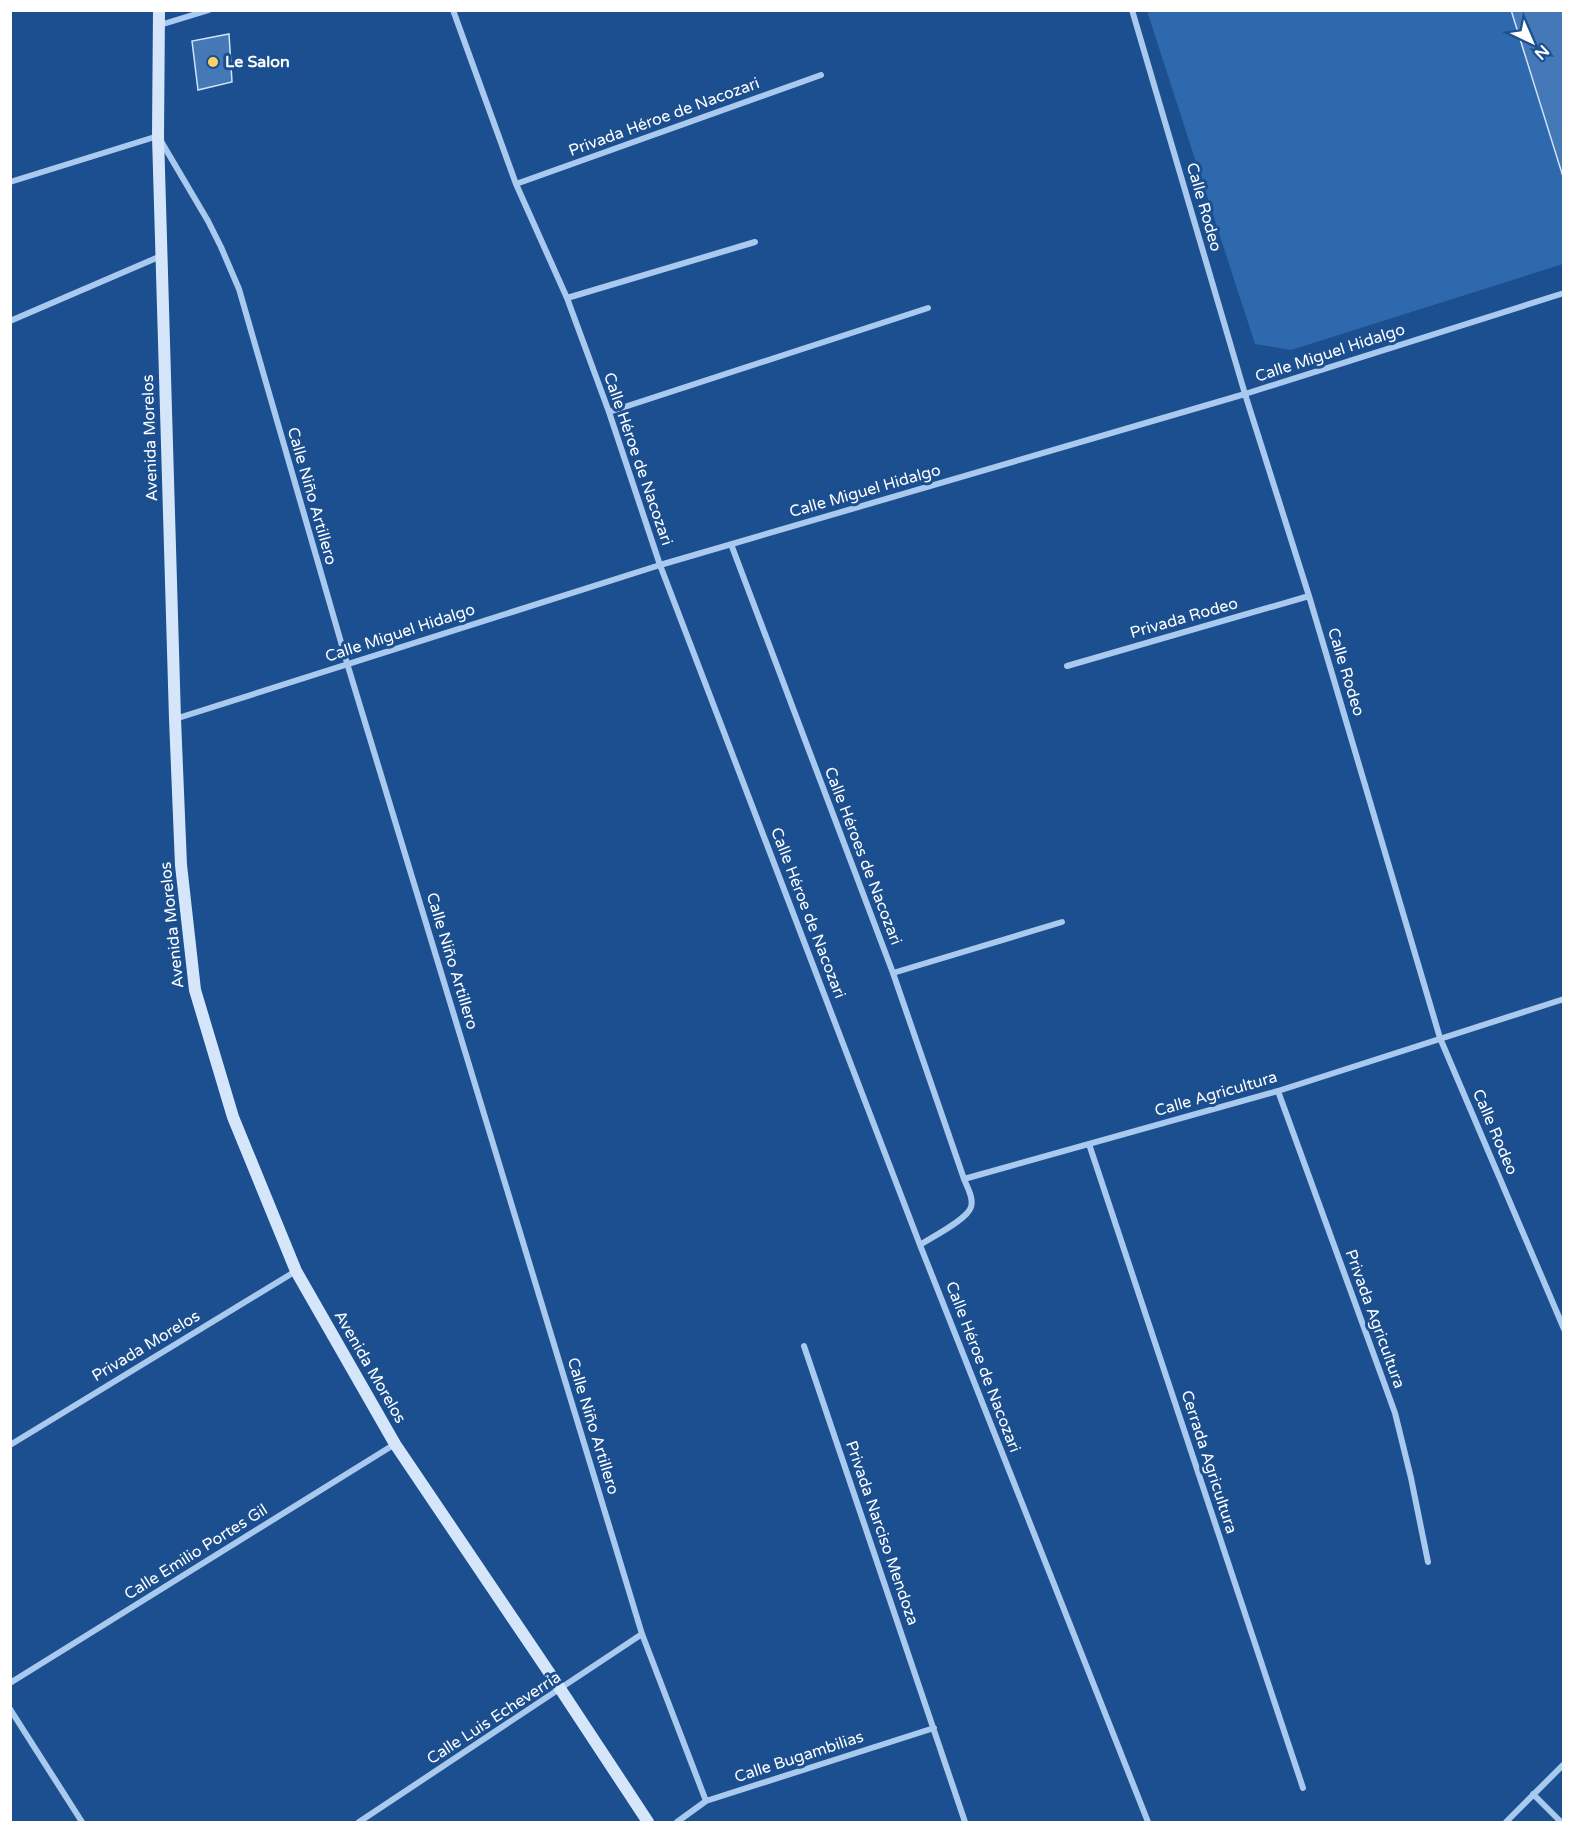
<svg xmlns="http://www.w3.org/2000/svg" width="1574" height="1833" viewBox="0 0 1574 1833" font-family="'Varela Round',sans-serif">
	<rect width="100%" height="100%" fill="#1b4f8f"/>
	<path fill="#2e69ad" d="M 1147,11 L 1511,11 L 1563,180 L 1563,264 L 1291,350 L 1255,344 Z"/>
	<path fill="#4478b7" stroke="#cfe3fa" stroke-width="1.5" d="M 1511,10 L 1564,10 L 1564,180 Z
		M 229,34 L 232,82 L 198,90 L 192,41 Z"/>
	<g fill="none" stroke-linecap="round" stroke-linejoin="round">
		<path stroke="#a9c9ee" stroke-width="6" d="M 453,10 L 516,184 L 567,298 L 609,412 L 660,565 L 920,1245 L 1148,1822
			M 1132,10 L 1245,394 L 1309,596 L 1440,1038 L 1564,1329
			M 160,25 L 209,10
			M 10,182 L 158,136 L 208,221 L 221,247 L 239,289 L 347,663 L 642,1634 L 706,1801
			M 516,184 L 821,75
			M 567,298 L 755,242
			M 10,321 L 161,256
			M 609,412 L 928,308
			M 731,544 L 893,973 L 964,1179 C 967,1187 974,1198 971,1207 C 968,1219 932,1237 920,1245
			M 1067,666 L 1309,596
			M 175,719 L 660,565 L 1245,394 L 1564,293
			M 893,973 L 1062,922
			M 1278,1091 L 1395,1413 L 1411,1478 L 1428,1562
			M 1089,1144 L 1303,1788
			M 964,1179 L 1278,1091 L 1564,999
			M 804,1346 L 965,1822
			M 10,1445 L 296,1271
			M 10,1683 L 395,1444
			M 10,1709 L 82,1822
			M 1533,1794 L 1561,1822
			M 359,1822 L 642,1634
			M 677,1822 L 706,1801 L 934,1728
			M 1506,1822 L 1564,1764"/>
		<path stroke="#d6e6fa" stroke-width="12" d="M 159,10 L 158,136 L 175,719 L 181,865 L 195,990 L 233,1117 L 296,1271 L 395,1444 L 561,1690 L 648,1822"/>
	</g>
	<circle fill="#ffd166" stroke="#1b4f8f" stroke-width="2" cx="213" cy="62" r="6"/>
	<g text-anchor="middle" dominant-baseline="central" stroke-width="6" stroke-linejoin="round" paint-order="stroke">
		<g font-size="16" font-weight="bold" fill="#fff" stroke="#1b4f8f" text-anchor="start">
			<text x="225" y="62">Le Salon</text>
		</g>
		<g font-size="16" fill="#fff" stroke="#1b4f8f">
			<text transform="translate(664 117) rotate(-20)">Privada Héroe de Nacozari</text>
			<text transform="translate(1204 207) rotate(74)">Calle Rodeo</text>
			<text transform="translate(1330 353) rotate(-18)">Calle Miguel Hidalgo</text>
			<text transform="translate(150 438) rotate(-92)">Avenida Morelos</text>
			<text transform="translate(638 459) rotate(71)">Calle Héroe de Nacozari</text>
			<text transform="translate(865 491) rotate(-16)">Calle Miguel Hidalgo</text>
			<text transform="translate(312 496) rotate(74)">Calle Niño Artillero</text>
			<text transform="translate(1184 618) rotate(-16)">Privada Rodeo</text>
			<text transform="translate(400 633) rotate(-18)">Calle Miguel Hidalgo</text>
			<text transform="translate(1346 672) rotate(73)">Calle Rodeo</text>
			<text transform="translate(863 856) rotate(69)">Calle Héroes de Nacozari</text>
			<text transform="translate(808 913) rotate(69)">Calle Héroe de Nacozari</text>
			<text transform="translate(172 925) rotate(-96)">Avenida Morelos</text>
			<text transform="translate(452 961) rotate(73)">Calle Niño Artillero</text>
			<text transform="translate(1216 1094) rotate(-16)">Calle Agricultura</text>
			<text transform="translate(1495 1132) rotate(67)">Calle Rodeo</text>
			<text transform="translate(1375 1319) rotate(70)">Privada Agricultura</text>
			<text transform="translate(146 1346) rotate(-31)">Privada Morelos</text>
			<text transform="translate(370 1367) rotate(60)">Avenida Morelos</text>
			<text transform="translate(983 1367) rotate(69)">Calle Héroe de Nacozari</text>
			<text transform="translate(593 1426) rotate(73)">Calle Niño Artillero</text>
			<text transform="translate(1209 1462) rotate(72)">Cerrada Agricultura</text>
			<text transform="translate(882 1533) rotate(71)">Privada Narciso Mendoza</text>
			<text transform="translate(196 1552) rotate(-32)">Calle Emilio Portes Gil</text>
			<text transform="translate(494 1718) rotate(-33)">Calle Luis Echeverría</text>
			<text transform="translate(799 1757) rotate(-18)">Calle Bugambilias</text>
		</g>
	</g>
	<rect width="1574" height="1833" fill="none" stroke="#ffffff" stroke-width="24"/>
	<g transform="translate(1532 42) rotate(136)" stroke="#1b4f8f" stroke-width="4.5" paint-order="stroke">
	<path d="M0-4.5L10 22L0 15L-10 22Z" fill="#ffffff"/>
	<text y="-9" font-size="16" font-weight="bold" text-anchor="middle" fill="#ffffff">N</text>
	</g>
</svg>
